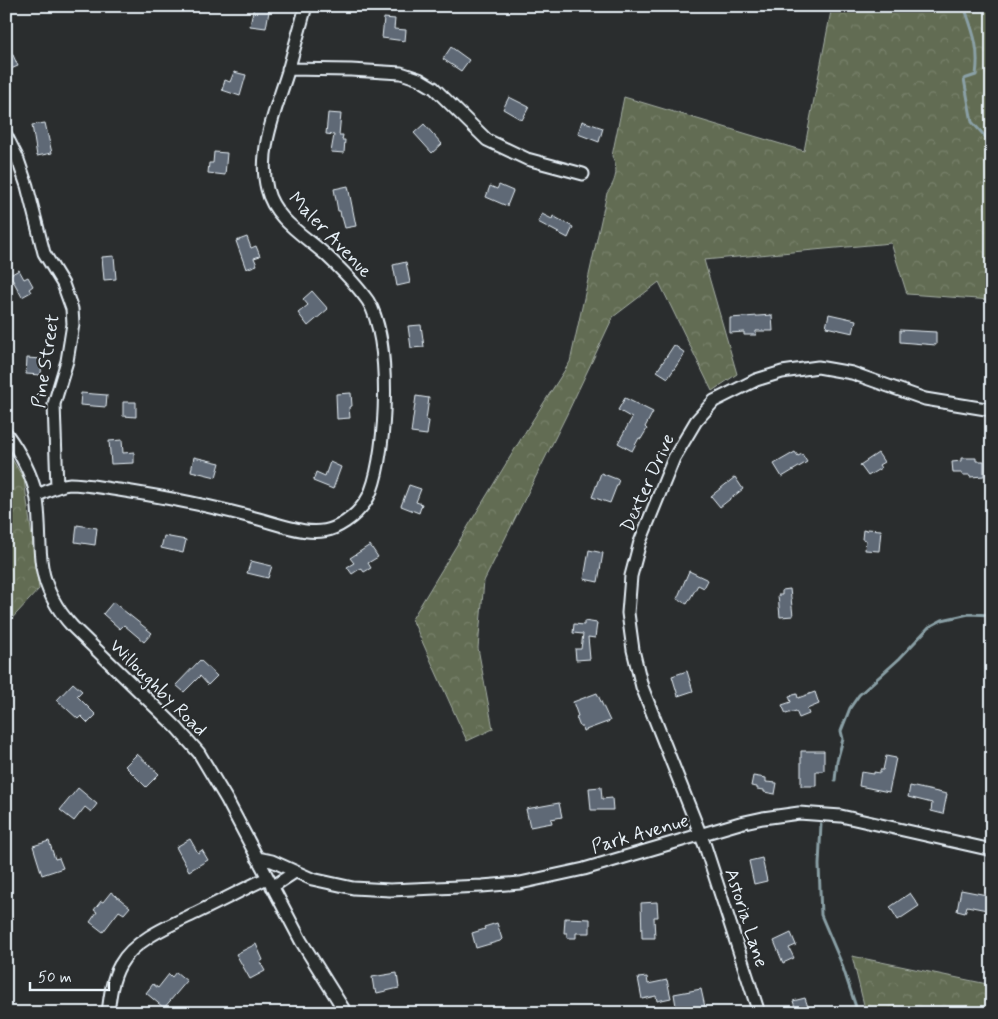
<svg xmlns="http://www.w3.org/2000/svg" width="998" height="1019" viewBox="0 0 998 1019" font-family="Mynerve,sans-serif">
	<defs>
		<pattern id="forest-crowns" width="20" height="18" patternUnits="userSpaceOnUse" patternTransform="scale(1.25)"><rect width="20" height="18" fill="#626c52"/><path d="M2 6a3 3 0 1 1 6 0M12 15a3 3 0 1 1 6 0" fill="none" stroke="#78816c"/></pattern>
	</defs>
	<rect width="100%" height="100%" fill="#2a2d2e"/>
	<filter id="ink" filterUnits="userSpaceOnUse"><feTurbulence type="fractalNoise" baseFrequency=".02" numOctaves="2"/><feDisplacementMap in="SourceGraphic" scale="10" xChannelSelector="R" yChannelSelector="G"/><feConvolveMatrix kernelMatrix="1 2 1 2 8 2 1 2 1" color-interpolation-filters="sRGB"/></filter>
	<g filter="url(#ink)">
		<path fill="url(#forest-crowns)" stroke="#a5aea5" d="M 832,6 L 992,6 L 992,300 L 907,294 L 891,243 L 704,260 L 737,374 L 712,391 L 659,282 L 613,317 L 567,414 L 484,581 L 478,648 L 493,729 L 467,741 L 412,619 L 527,429 L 570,362 L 607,193 C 616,181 619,169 612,156 L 624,97 L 804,151 Z
			M 6,449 L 24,479 L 39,589 L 6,625 Z
			M 852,956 L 992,985 L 992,1013 L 866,1013 Z"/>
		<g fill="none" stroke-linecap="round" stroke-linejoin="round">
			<path stroke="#8aa0a6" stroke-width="3" d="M 964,6 C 973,32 980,48 976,75 L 964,79 L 972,122 L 992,144
				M 835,780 L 837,761 L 843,739 L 841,731 L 850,708 L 859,695 L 899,659 L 929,627 L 942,620 L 969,614 L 992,615
				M 821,824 L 819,865 L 821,915 L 841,962 L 858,1013"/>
		</g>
		<path fill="#5f6976" stroke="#e8f1f8" d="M 254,6 L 270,6 L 266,28 L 250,26 Z
			M 384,18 L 395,19 L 394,29 L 406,30 L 405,41 L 382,38 Z
			M 451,47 L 469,60 L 461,71 L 443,59 Z
			M 12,53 L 18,66 L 6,71 L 6,56 Z
			M 234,72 L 246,75 L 240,96 L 222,90 L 225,80 L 230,82 Z
			M 509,97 L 529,107 L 522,120 L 503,109 Z
			M 328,113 L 341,114 L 339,135 L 343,135 L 342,140 L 345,140 L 344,153 L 331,152 L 334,135 L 326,134 Z
			M 582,121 L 603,128 L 599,142 L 578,134 Z
			M 45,123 L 52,153 L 37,156 L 32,125 Z
			M 424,124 L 442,144 L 432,153 L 414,133 Z
			M 214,152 L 227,153 L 225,175 L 208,173 L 209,163 L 213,163 Z
			M 499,185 L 513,191 L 507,206 L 486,197 L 490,186 L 497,189 Z
			M 348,186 L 356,226 L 345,228 L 342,217 L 341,217 L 340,211 L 338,211 L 334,189 Z
			M 542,214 L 552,219 L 553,216 L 573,227 L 568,238 L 538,222 Z
			M 247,237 L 251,248 L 256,246 L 260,256 L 254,258 L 257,265 L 246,269 L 236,241 Z
			M 114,256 L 116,279 L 104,280 L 102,257 Z
			M 406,262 L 410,283 L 397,286 L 393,265 Z
			M 19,270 L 24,279 L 28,277 L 33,286 L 29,289 L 31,292 L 22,297 L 10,275 Z
			M 312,291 L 328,309 L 308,326 L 298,313 L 308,305 L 303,299 Z
			M 829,314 L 856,320 L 853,333 L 826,327 Z
			M 772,315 L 773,331 L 756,331 L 756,335 L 744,335 L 744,332 L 730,333 L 730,318 Z
			M 421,325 L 424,347 L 411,348 L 408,326 Z
			M 900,330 L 936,332 L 936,345 L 900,342 Z
			M 674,345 L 685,353 L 668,378 L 657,371 Z
			M 27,358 L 42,359 L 41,375 L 26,374 Z
			M 81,393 L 107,395 L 106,407 L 80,405 Z
			M 351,393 L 352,406 L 349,407 L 350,418 L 337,419 L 336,394 Z
			M 416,396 L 429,398 L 426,420 L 429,421 L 427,435 L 411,433 Z
			M 625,398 L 653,412 L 645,427 L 647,429 L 641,439 L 639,438 L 632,451 L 618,443 L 632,418 L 618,410 Z
			M 123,402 L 136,402 L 136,417 L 123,416 Z
			M 122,440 L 123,453 L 134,452 L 134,463 L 111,464 L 109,441 Z
			M 795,452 L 798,456 L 802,454 L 807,462 L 782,477 L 774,464 Z
			M 878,453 L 884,462 L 879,465 L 881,468 L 868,476 L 860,465 Z
			M 194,457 L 220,463 L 216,477 L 191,471 Z
			M 961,458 L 976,458 L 976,461 L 984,461 L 984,476 L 970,477 L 970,475 L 962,475 L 962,473 L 953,473 L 952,462 L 961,461 Z
			M 330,462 L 341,467 L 333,489 L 313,481 L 316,472 L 325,476 Z
			M 601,473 L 619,480 L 610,503 L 592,497 Z
			M 735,477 L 743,489 L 720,507 L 711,496 Z
			M 409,485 L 421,489 L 416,502 L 422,504 L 419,513 L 401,506 Z
			M 77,525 L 97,528 L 95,545 L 75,542 Z
			M 867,529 L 881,530 L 879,551 L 865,550 L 866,540 L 862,539 L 863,530 L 867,531 Z
			M 164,536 L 186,540 L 183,553 L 161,548 Z
			M 370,545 L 378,557 L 368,563 L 371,568 L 364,572 L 361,568 L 352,574 L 347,567 L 354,563 L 350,558 Z
			M 589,550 L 603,553 L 598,582 L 584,579 Z
			M 251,561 L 272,566 L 268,578 L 247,573 Z
			M 689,571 L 708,580 L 704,588 L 698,585 L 687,604 L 677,599 Z
			M 790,589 L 793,616 L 780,617 L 778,595 L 782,595 L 782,590 Z
			M 113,602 L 152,633 L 144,642 L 124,625 L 120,629 L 103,614 Z
			M 584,621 L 597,623 L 595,638 L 588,637 L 590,659 L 576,660 L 575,649 L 581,649 L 583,634 L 573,633 L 574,624 L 584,625 Z
			M 200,660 L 217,676 L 208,685 L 200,676 L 184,692 L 176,685 Z
			M 687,671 L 693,691 L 678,696 L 672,676 Z
			M 73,683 L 82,691 L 77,696 L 96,715 L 88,723 L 81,716 L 78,719 L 57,700 Z
			M 815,692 L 819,704 L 807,709 L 809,714 L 799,718 L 796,711 L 786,714 L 782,705 L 791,702 L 789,696 L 797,694 L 798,698 Z
			M 597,693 L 610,721 L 583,731 L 582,727 L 580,727 L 576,717 L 578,716 L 573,702 Z
			M 801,751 L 824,751 L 824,771 L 816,771 L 816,786 L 801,786 Z
			M 137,754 L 159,774 L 146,787 L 125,766 Z
			M 886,756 L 896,758 L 889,792 L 859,786 L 861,772 L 874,774 L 874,772 L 880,773 L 880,770 L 883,770 Z
			M 753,776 L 766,778 L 766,782 L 777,783 L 775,794 L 764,792 L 764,790 L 757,789 L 757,787 L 751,786 Z
			M 910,786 L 947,794 L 943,814 L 931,811 L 932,803 L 908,797 Z
			M 601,787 L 602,799 L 612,798 L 613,810 L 591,810 L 589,788 Z
			M 78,788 L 97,804 L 91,812 L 85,807 L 74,821 L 60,810 Z
			M 559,803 L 562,817 L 551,819 L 552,823 L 530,827 L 526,809 Z
			M 190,839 L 198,853 L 202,850 L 208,860 L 189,871 L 176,847 Z
			M 49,841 L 55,859 L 59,858 L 63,868 L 42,875 L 33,846 Z
			M 762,858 L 767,881 L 754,884 L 749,861 Z
			M 961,890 L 992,896 L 992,911 L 967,906 L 965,913 L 957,911 Z
			M 111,892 L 130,907 L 124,914 L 119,911 L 103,932 L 90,922 L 97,912 L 94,910 L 101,901 L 103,902 Z
			M 910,893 L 919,906 L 898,920 L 890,907 Z
			M 657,902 L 658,917 L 654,917 L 655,938 L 642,938 L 641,903 Z
			M 565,918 L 590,919 L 590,933 L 576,933 L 576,938 L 567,938 L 567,933 L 564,933 Z
			M 497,923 L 502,939 L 500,941 L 476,948 L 472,933 L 485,929 L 484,927 Z
			M 791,933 L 796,945 L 789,948 L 794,958 L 783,963 L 774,941 Z
			M 256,944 L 263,960 L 260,962 L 265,971 L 250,979 L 236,954 Z
			M 176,972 L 187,981 L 164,1008 L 146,993 L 153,984 L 158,988 L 169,974 L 172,977 Z
			M 397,973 L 399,988 L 377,993 L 376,990 L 374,990 L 372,977 Z
			M 647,977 L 648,984 L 667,980 L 671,998 L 657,1001 L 656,996 L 642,999 L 638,978 Z
			M 701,989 L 705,1007 L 677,1012 L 674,994 Z
			M 805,998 L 810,1013 L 797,1013 L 793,1001 Z"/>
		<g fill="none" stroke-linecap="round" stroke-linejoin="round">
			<g stroke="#e8f1f8" stroke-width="15">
				<path id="minor" d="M 288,69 L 351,70 L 401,73 L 419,79 L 434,88 L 487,140 L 527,159 L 583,174
					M 6,135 L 17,157 L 27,186 L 44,253 L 63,284 L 72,309 L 73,324 L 67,361 L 54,404 L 57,487
					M 6,433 C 19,451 31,472 36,494 C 41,518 38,543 42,567 C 46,590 57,610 73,627 L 177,728 L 199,753 L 227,800 L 301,941 L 346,1013
					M 36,496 C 47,491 58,485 70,484 C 86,484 103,488 119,490 C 165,497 211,506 255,518 C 279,524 311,538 334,528 C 350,521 365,507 371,491 C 387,449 392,339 368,301 C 356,284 341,269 326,255 C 305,236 274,219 267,189 C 257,151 277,107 288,71 C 294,50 300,28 306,6
					M 257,858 L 272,861 L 312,879 L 353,888 L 390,890 L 482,886 L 520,883 L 584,869 L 740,823 L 763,818 L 799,813 L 841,816 L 992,850
					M 272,887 L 295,872
					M 108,1013 C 110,996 112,979 120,965 C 134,939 173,924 198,912 C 221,901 244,889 267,878
					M 759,1013 L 705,846 L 642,687 L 633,650 L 628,613 L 631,576 L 640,542 L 674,458 L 696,421 L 714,401 L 756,380 L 782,372 L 818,367 L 852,373 L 925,399 L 992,410"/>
			</g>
			<use href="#minor" stroke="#2a2d2e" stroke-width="11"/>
		</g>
	</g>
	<g text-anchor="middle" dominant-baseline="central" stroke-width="4.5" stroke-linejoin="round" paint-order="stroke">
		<g font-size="19" fill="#e8f1f8" stroke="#2a2d2e">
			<text transform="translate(330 235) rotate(46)">Maler Avenue</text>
			<text transform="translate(46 361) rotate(-81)">Pine Street</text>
			<text transform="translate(648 483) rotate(-66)">Dexter Drive</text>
			<text transform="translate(158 688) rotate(45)">Willoughby Road</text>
			<text transform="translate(640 834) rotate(-16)">Park Avenue</text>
			<text transform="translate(746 918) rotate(72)">Astoria Lane</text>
		</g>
	</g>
	<rect width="998" height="1019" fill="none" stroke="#2a2d2e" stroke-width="25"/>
	<rect x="12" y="12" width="973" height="994" fill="none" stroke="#e8f1f8" stroke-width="2" filter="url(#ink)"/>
	<path d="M30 982v8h79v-8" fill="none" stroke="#e8f1f8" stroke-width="2.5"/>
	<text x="38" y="982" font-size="15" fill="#e8f1f8" stroke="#2a2d2e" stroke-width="4" paint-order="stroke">50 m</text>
</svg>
